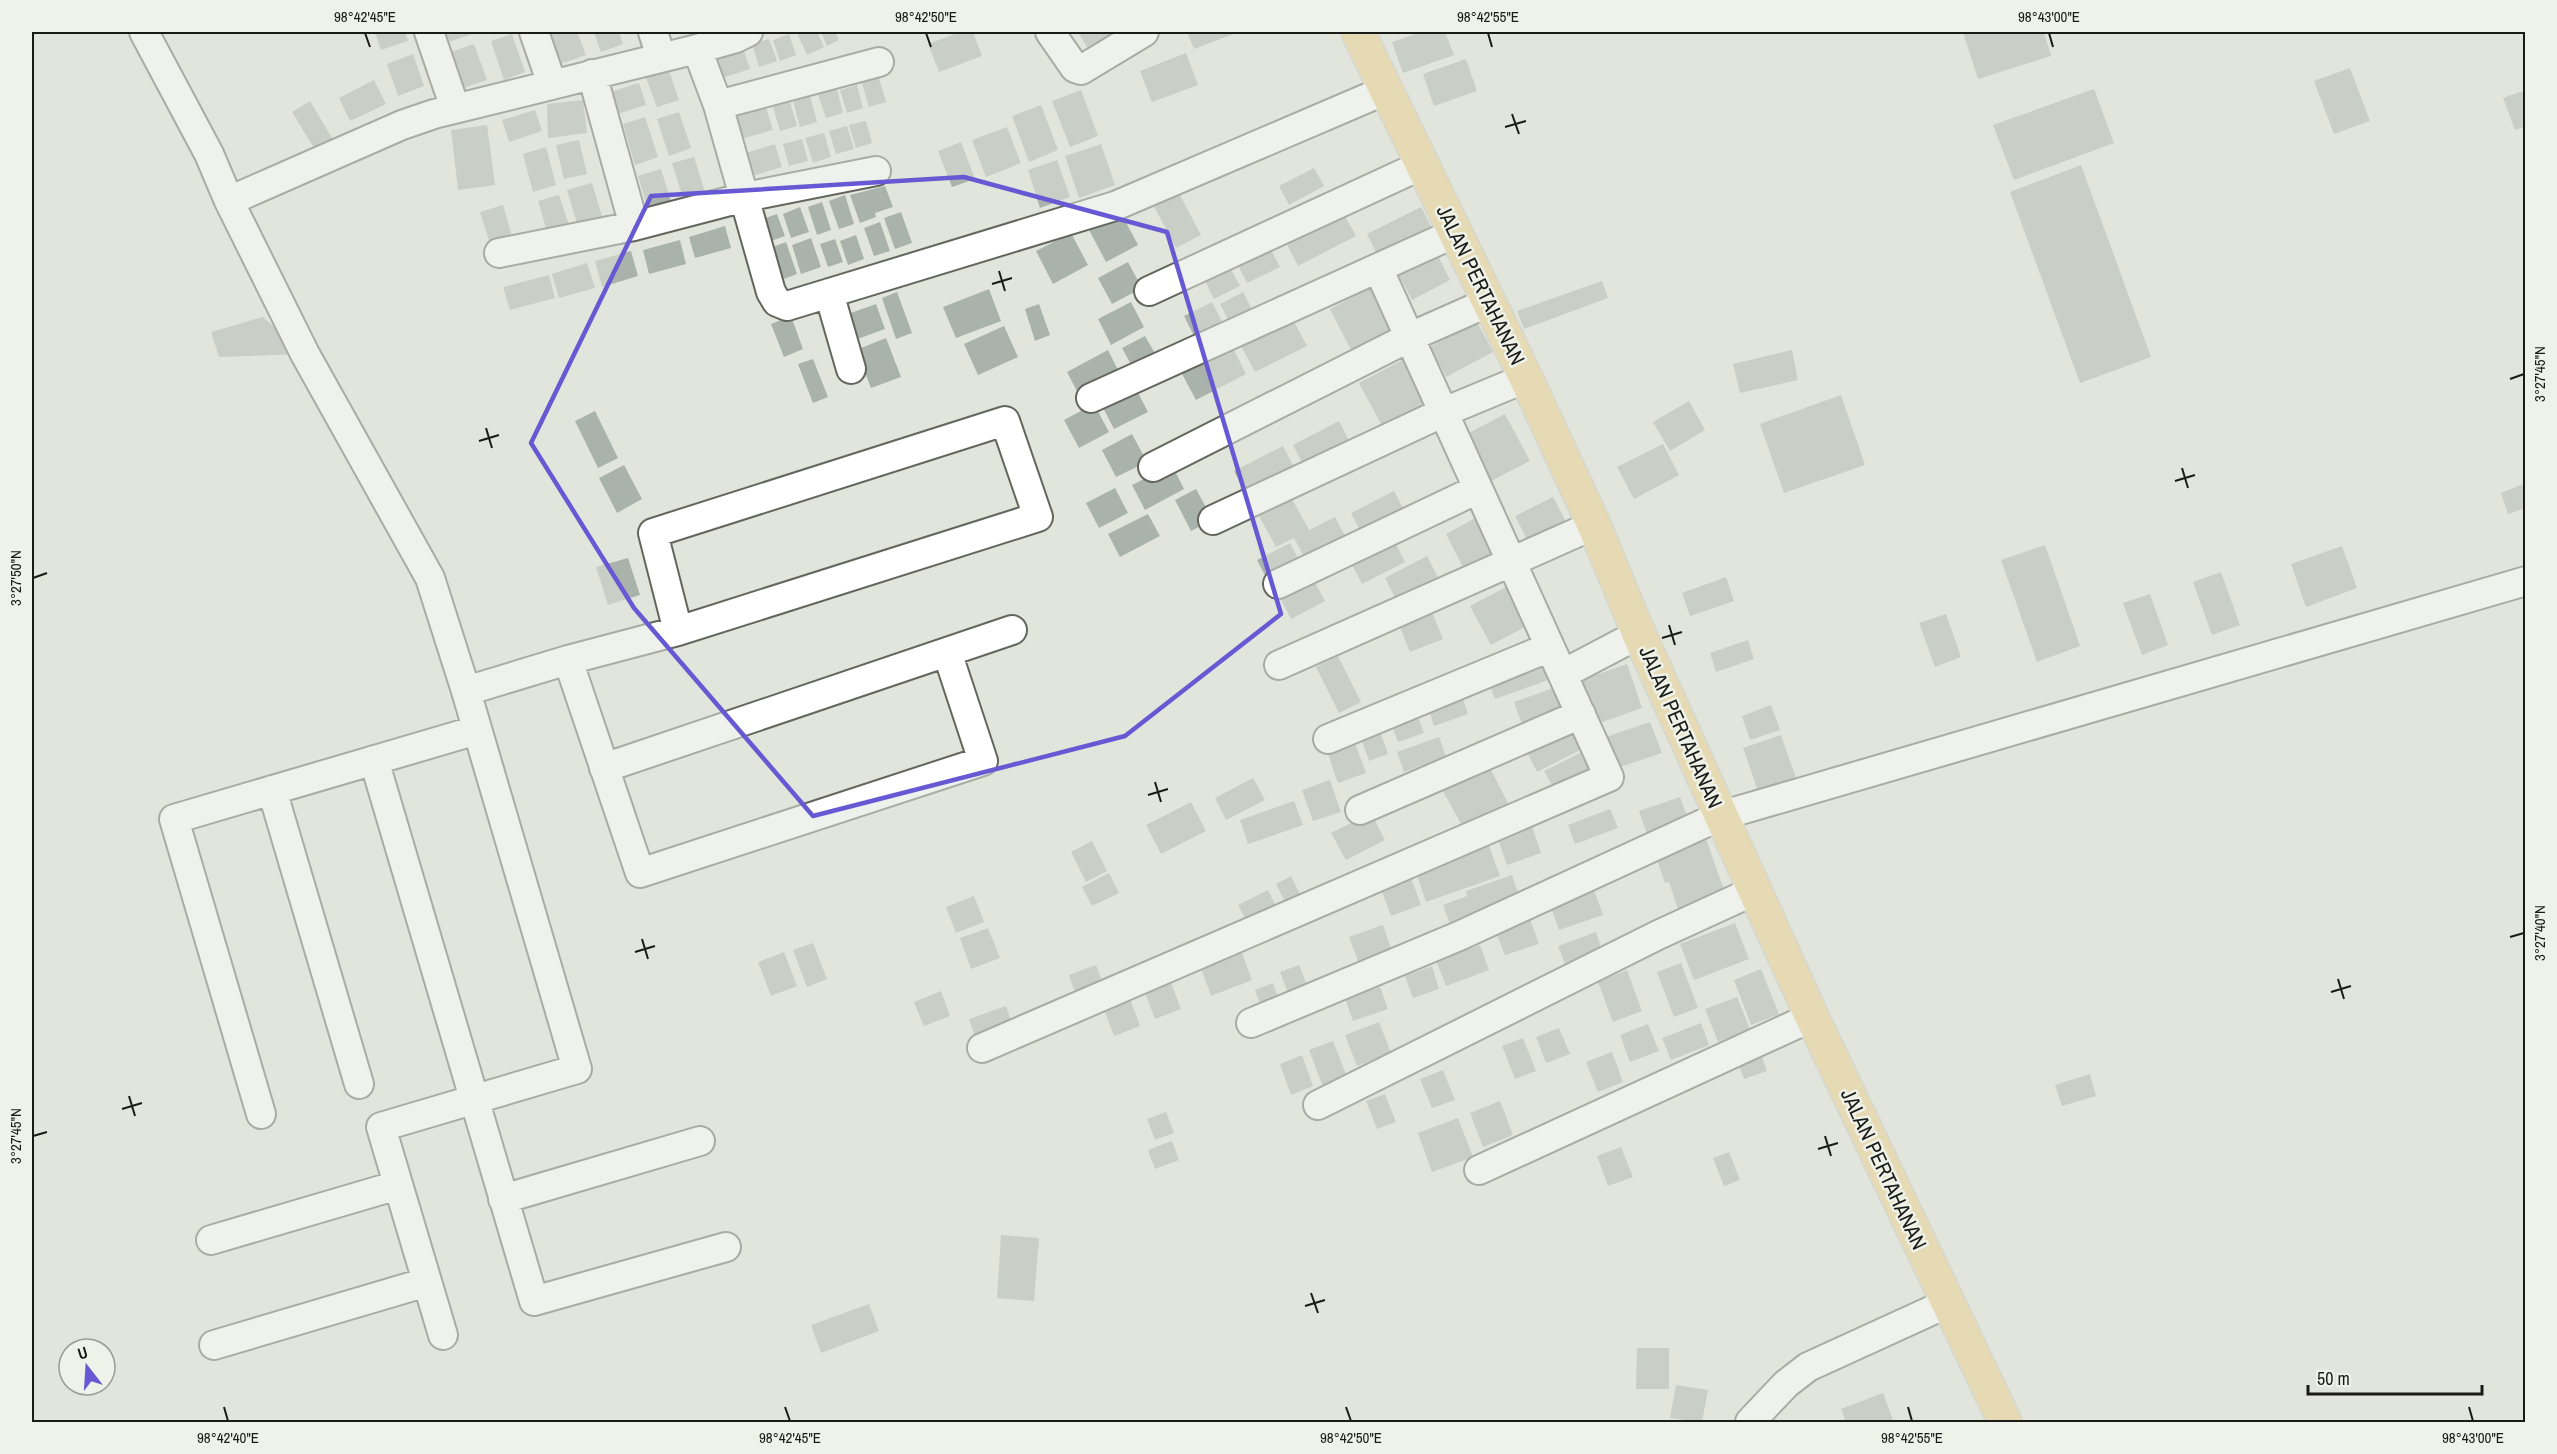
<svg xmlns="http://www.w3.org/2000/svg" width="2557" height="1454" viewBox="0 0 2557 1454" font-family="'Archivo Narrow',sans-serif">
	<rect width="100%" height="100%" fill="#e2e5dc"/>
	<path fill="#aab2ac" d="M 375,32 L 405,32 L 408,41 L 381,50 Z
		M 442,32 L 471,32 L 472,34 L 446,43 Z
		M 549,32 L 577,32 L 586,55 L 560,64 Z
		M 594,32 L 619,32 L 623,44 L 601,52 Z
		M 800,32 L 817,32 L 824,47 L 807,55 L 797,33 Z
		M 821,32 L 835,32 L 839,40 L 827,46 Z
		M 960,32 L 973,32 L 982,56 L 939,72 L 928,44 Z
		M 1078,32 L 1119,32 L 1090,52 Z
		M 1187,32 L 1239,32 L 1194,49 Z
		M 1421,32 L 1445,32 L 1454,55 L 1403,73 L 1392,42 Z
		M 1963,32 L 2044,32 L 2051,56 L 1978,79 Z
		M 512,34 L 525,72 L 504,80 L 491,41 Z
		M 789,34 L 796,55 L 780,61 L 773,40 Z
		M 769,39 L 777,61 L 759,67 L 752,44 Z
		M 474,44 L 487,80 L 463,88 L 451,52 Z
		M 742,45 L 750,69 L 716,80 L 709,56 Z
		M 1186,53 L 1198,85 L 1152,102 L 1140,71 Z
		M 413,54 L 424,86 L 398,96 L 387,64 Z
		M 1466,59 L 1477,91 L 1434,106 L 1423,74 Z
		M 667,65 L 679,100 L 657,107 L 644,73 Z
		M 2350,68 L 2370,121 L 2334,134 L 2314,81 Z
		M 879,78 L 886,102 L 869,107 L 862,83 Z
		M 374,80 L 386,104 L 350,121 L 339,98 Z
		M 639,83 L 646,105 L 611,116 L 604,94 Z
		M 857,85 L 863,108 L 847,113 L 840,90 Z
		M 837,89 L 843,113 L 826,118 L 818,95 Z
		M 2094,89 L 2114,143 L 2014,180 L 1993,125 Z
		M 1081,90 L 1098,136 L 1070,147 L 1052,101 Z
		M 2526,90 L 2526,126 L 2515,130 L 2503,98 Z
		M 810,96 L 817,122 L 800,127 L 793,101 Z
		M 583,100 L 587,133 L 548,138 L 547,104 Z
		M 310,101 L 335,143 L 317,153 L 292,112 Z
		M 790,102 L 797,126 L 780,131 L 773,107 Z
		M 1041,105 L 1058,150 L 1029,162 L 1012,116 Z
		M 766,108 L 773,130 L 734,141 L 728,119 Z
		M 535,110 L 542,131 L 509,142 L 502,120 Z
		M 679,112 L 691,148 L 669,156 L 657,119 Z
		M 645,117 L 658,157 L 635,165 L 623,124 Z
		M 866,121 L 872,143 L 856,148 L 849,125 Z
		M 487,125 L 495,185 L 458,190 L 451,130 Z
		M 847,126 L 854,149 L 836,154 L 829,131 Z
		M 1007,127 L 1021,163 L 986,177 L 972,140 Z
		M 824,133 L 831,157 L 813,163 L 805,138 Z
		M 802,139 L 808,161 L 789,166 L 783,144 Z
		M 579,140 L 587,174 L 564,179 L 556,145 Z
		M 961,142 L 975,179 L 952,187 L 938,151 Z
		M 775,144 L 782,167 L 746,178 L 739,155 Z
		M 1101,144 L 1115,185 L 1079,198 L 1065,156 Z
		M 546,147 L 556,185 L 533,192 L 523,154 Z
		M 694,157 L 706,195 L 684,201 L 672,163 Z
		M 1057,160 L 1070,197 L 1040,208 L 1028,170 Z
		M 2081,165 L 2151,357 L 2080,383 L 2010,192 Z
		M 1314,168 L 1324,186 L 1289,205 L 1279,186 Z
		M 661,169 L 672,205 L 649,212 L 638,176 Z
		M 592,183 L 604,223 L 579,230 L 567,190 Z
		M 1174,184 L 1201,235 L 1176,248 L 1149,197 Z
		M 885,186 L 893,207 L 875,213 L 876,217 L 860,223 L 850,195 Z
		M 559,195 L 571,231 L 549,238 L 538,201 Z
		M 845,195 L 854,224 L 839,229 L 829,201 Z
		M 822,202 L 831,230 L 817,235 L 808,207 Z
		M 503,205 L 514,243 L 492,250 L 480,212 Z
		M 800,207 L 809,232 L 791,238 L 783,214 Z
		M 1340,207 L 1356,236 L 1298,266 L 1283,237 Z
		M 1421,207 L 1435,234 L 1381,262 L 1367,234 Z
		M 1120,211 L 1138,245 L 1106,262 L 1088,228 Z
		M 901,212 L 912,243 L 895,249 L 884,218 Z
		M 777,214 L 785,236 L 768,242 L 760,220 Z
		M 880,222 L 890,251 L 874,256 L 864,228 Z
		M 725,226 L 731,248 L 695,258 L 689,237 Z
		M 1071,233 L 1088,265 L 1053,284 L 1036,251 Z
		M 856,235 L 864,259 L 848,265 L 840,241 Z
		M 811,238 L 821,267 L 801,274 L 792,245 Z
		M 835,239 L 843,262 L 828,267 L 820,244 Z
		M 680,240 L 686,264 L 649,274 L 643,250 Z
		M 786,242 L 797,274 L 781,280 L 770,248 Z
		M 1267,242 L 1280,267 L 1247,283 L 1235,259 Z
		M 631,251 L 638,276 L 602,287 L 595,261 Z
		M 1436,252 L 1450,280 L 1412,300 L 1397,272 Z
		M 1226,260 L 1240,286 L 1214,299 L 1201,273 Z
		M 1128,262 L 1142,288 L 1112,304 L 1098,278 Z
		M 587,263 L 595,288 L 559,298 L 552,274 Z
		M 549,275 L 555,298 L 510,310 L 503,287 Z
		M 1602,281 L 1608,298 L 1524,329 L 1517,311 Z
		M 1373,286 L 1397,331 L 1353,354 L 1330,309 Z
		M 989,289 L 1001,321 L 956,338 L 943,307 Z
		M 897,292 L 912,333 L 896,339 L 882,298 Z
		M 1243,292 L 1256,317 L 1233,329 L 1220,304 Z
		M 1131,302 L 1144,327 L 1111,345 L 1098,319 Z
		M 1212,302 L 1227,331 L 1199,346 L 1184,316 Z
		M 876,304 L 885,329 L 852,341 L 842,316 Z
		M 1039,304 L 1050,335 L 1035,341 L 1025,309 Z
		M 791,316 L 803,349 L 784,357 L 771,324 Z
		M 263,317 L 305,354 L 219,357 L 211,332 Z
		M 1292,318 L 1307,346 L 1255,372 L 1240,344 Z
		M 1477,322 L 1493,352 L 1446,377 L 1430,347 Z
		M 1004,326 L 1018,357 L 978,375 L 964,344 Z
		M 1145,336 L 1157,357 L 1134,370 L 1122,348 Z
		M 886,338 L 901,377 L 871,388 L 856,350 Z
		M 1231,344 L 1246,374 L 1196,400 L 1180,370 Z
		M 1108,350 L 1121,376 L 1080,397 L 1067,372 Z
		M 1792,350 L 1798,380 L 1740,393 L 1733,364 Z
		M 1408,357 L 1435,410 L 1387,435 L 1359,383 Z
		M 813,359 L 828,397 L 813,403 L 798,364 Z
		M 1134,385 L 1148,412 L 1114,429 L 1100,402 Z
		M 1841,395 L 1865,465 L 1784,493 L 1760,424 Z
		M 1689,401 L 1705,430 L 1670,451 L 1653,422 Z
		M 1094,404 L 1109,432 L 1079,448 L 1064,420 Z
		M 595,411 L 618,458 L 598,468 L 575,421 Z
		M 1505,414 L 1530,461 L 1487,483 L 1463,436 Z
		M 1339,421 L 1354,450 L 1308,474 L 1293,445 Z
		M 1132,434 L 1147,462 L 1116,477 L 1102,450 Z
		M 1663,444 L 1679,475 L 1634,499 L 1617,467 Z
		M 1283,446 L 1297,473 L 1248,498 L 1234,471 Z
		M 624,465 L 642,499 L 617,513 L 599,478 Z
		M 1172,465 L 1184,489 L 1145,510 L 1132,485 Z
		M 2526,483 L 2526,508 L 2508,514 L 2501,493 Z
		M 1115,488 L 1128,513 L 1099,528 L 1086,503 Z
		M 1196,489 L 1213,520 L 1191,531 L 1175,500 Z
		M 1394,491 L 1408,517 L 1365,540 L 1351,513 Z
		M 1553,497 L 1570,529 L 1532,549 L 1515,516 Z
		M 1292,499 L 1309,530 L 1335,517 L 1350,545 L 1309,566 L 1294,538 L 1276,547 L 1259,516 Z
		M 1148,514 L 1160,536 L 1120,557 L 1108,534 Z
		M 1477,517 L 1497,555 L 1465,571 L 1446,534 Z
		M 1392,536 L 1405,562 L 1362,584 L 1349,559 Z
		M 1290,543 L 1303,568 L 1270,585 L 1257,560 Z
		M 2045,545 L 2080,646 L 2037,662 L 2001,560 Z
		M 2342,546 L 2357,588 L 2306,607 L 2291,564 Z
		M 1427,556 L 1443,587 L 1401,609 L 1385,578 Z
		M 628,558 L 640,595 L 608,605 L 596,567 Z
		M 2221,572 L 2240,625 L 2212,635 L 2193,582 Z
		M 1311,575 L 1325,601 L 1291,619 L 1277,592 Z
		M 1726,577 L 1734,601 L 1690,616 L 1682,593 Z
		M 1506,587 L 1527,626 L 1491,645 L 1470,606 Z
		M 2150,594 L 2168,645 L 2142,655 L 2123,603 Z
		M 1432,612 L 1443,639 L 1410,652 L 1399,625 Z
		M 1946,614 L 1961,657 L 1935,667 L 1919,623 Z
		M 1748,640 L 1754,659 L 1716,672 L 1710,653 Z
		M 1338,656 L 1361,702 L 1339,713 L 1316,667 Z
		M 1542,663 L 1548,680 L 1495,699 L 1488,681 Z
		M 1627,664 L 1642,708 L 1591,726 L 1576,682 Z
		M 1559,686 L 1566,708 L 1522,724 L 1514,702 Z
		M 1462,696 L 1468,714 L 1434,726 L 1428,707 Z
		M 1771,705 L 1780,730 L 1750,740 L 1742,716 Z
		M 1417,714 L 1424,733 L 1398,742 L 1391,723 Z
		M 1650,722 L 1662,753 L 1617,768 L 1606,737 Z
		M 1569,723 L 1582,749 L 1537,772 L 1524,746 Z
		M 1378,726 L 1388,754 L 1369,761 L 1359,732 Z
		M 1352,735 L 1366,773 L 1338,783 L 1325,745 Z
		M 1781,735 L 1797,781 L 1759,794 L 1743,748 Z
		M 1439,737 L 1446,757 L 1404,772 L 1397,752 Z
		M 1582,752 L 1590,768 L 1553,787 L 1544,771 Z
		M 1485,758 L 1511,809 L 1466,833 L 1438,782 Z
		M 1253,778 L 1265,800 L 1226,820 L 1215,798 Z
		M 1330,780 L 1341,812 L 1313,821 L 1302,790 Z
		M 1680,797 L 1690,825 L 1649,840 L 1639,811 Z
		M 1294,801 L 1303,825 L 1248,844 L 1240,820 Z
		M 1191,802 L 1206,831 L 1161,854 L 1146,825 Z
		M 1610,809 L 1618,828 L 1575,844 L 1568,825 Z
		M 1371,813 L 1385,840 L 1346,860 L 1331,833 Z
		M 1532,827 L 1541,853 L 1507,865 L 1498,839 Z
		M 1705,836 L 1726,896 L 1679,913 L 1669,882 L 1665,883 L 1655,854 Z
		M 1092,841 L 1107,871 L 1086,882 L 1071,852 Z
		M 1488,843 L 1500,876 L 1426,902 L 1417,875 L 1442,867 L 1440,860 Z
		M 1109,873 L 1119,893 L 1092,906 L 1082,887 Z
		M 1512,875 L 1522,905 L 1452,930 L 1443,905 L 1467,896 L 1466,891 Z
		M 1291,876 L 1305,904 L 1290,912 L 1276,884 Z
		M 1411,878 L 1421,905 L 1391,916 L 1381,888 Z
		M 1593,887 L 1603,915 L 1559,930 L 1549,902 Z
		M 1268,890 L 1280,915 L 1251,929 L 1238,905 Z
		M 974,896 L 984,922 L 956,933 L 946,907 Z
		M 1530,919 L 1539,944 L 1505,955 L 1496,932 Z
		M 1735,923 L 1749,959 L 1694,980 L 1680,944 Z
		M 1383,925 L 1395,960 L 1362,971 L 1349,937 Z
		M 988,928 L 1000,958 L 971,969 L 960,938 Z
		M 1596,932 L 1603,954 L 1566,967 L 1558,946 Z
		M 813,943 L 827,979 L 807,987 L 793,950 Z
		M 1480,945 L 1489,970 L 1446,986 L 1436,960 Z
		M 1241,950 L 1252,980 L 1211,996 L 1200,965 Z
		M 784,952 L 797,986 L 771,996 L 758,962 Z
		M 1681,963 L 1698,1008 L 1674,1017 L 1657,972 Z
		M 1096,965 L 1104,986 L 1076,996 L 1069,975 Z
		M 1299,965 L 1309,990 L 1290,998 L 1280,972 Z
		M 1432,966 L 1439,989 L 1413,998 L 1405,976 Z
		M 1761,969 L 1779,1014 L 1751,1025 L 1734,980 Z
		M 1627,970 L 1642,1011 L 1613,1022 L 1598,982 Z
		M 1170,980 L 1181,1009 L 1155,1019 L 1144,990 Z
		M 1273,983 L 1280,1003 L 1262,1009 L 1255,990 Z
		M 1380,987 L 1388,1009 L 1353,1021 L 1345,999 Z
		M 941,991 L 950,1016 L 924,1026 L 914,1002 Z
		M 1128,994 L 1140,1026 L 1114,1036 L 1102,1004 Z
		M 1737,997 L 1750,1029 L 1718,1042 L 1705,1009 Z
		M 1006,1006 L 1014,1029 L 977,1042 L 969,1019 Z
		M 1379,1022 L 1391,1053 L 1357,1066 L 1345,1035 Z
		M 1701,1023 L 1709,1045 L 1671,1060 L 1662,1038 Z
		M 1648,1024 L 1659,1051 L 1630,1062 L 1620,1035 Z
		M 1559,1028 L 1570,1054 L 1546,1063 L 1536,1037 Z
		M 1523,1038 L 1536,1071 L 1515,1079 L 1502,1046 Z
		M 1333,1041 L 1347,1077 L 1323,1087 L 1309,1050 Z
		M 1612,1052 L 1623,1082 L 1598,1092 L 1586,1062 Z
		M 1761,1054 L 1767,1071 L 1744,1079 L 1738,1062 Z
		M 1302,1055 L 1313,1086 L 1291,1095 L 1280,1064 Z
		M 1443,1070 L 1455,1100 L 1432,1108 L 1420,1079 Z
		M 2090,1074 L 2096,1096 L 2062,1106 L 2055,1085 Z
		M 1385,1094 L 1396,1122 L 1377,1129 L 1366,1101 Z
		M 1500,1101 L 1513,1135 L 1483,1147 L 1470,1113 Z
		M 1166,1112 L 1174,1133 L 1155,1140 L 1147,1119 Z
		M 1458,1118 L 1473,1157 L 1432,1172 L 1418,1133 Z
		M 1172,1141 L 1179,1160 L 1155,1169 L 1148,1150 Z
		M 1621,1147 L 1633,1177 L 1608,1186 L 1597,1156 Z
		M 1729,1152 L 1740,1180 L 1724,1186 L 1713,1158 Z
		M 1001,1235 L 1039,1238 L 1034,1301 L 997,1298 Z
		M 869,1304 L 879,1331 L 821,1353 L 811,1325 Z
		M 1637,1348 L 1669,1348 L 1669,1389 L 1636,1389 Z
		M 1676,1385 L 1708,1390 L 1702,1422 L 1670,1418 Z
		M 1883,1393 L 1893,1420 L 1886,1422 L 1846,1422 L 1841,1409 Z"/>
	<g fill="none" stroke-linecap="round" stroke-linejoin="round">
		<g stroke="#64665e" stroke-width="32">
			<path id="minor" d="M 144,32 L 209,154 L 229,201 L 402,125 L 434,114 L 697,49 L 718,105 L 771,292 L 777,302 L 787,306 L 1115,206 L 1386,90
				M 429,32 L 455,108
				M 534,32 L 552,84
				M 653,32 L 661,57
				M 1050,32 L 1075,68 L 1081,70 L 1144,32
				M 697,49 L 736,38 L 748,32
				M 592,74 L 634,226
				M 718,105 L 879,62
				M 229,201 L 305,354 L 430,578 L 466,691 L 577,1069 L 381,1127 L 443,1335
				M 499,253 L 634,226 L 745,197 L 876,171
				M 1149,291 L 1424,164
				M 829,293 L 851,369
				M 1091,398 L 1455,233
				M 1153,467 L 1410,337 L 1489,302
				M 1213,520 L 1444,412 L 1526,378
				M 1278,584 L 1478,489
				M 568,660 L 640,873 L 983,761 L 947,652
				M 1279,665 L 1594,525
				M 1563,674 L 1639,634
				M 466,691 L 568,660 L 678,631 L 1038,517 L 1005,421 L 653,533 L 678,631
				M 1328,739 L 1550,647
				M 374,760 L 534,1301 L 726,1247
				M 604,768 L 1012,630
				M 272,790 L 359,1084
				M 1360,810 L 1581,714
				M 1251,1023 L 1459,936 L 1720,816 L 2526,581
				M 982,1048 L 1609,777 L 1378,268
				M 1318,1105 L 1658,935 L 1756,890
				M 261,1114 L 174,819 L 477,730
				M 1479,1170 L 1812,1017
				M 503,1199 L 700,1141
				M 211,1240 L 398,1185
				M 214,1345 L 427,1282
				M 1750,1422 L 1786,1384 L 1808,1367 L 1948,1303"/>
		</g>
		<g stroke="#c3c4c3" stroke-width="36">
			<path id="major" d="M 1358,32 L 1526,378 L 1594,525 L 1639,634 L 1812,1017 L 2005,1422"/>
		</g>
		<use href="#minor" stroke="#fff" stroke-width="28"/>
		<use href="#major" stroke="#ebcd83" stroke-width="33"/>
	</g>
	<path d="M0 0H2557V1454H0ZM 964,177 L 1167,232 L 1281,614 L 1125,736 L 813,816 L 634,608 L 531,443 L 651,196 Z" fill="#e2e5dc" fill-opacity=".55" fill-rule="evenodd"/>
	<path fill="none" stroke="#6759d3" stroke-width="4.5" stroke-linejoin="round" d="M 964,177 L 1167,232 L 1281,614 L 1125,736 L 813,816 L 634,608 L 531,443 L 651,196 Z"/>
	<path fill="none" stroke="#1a1b17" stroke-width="2" d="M 365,33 L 370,47M 926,33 L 931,47M 1488,33 L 1492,47M 2049,33 L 2053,47M 1512,114 L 1519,134M 1505,127 L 1526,121M 999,271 L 1005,291M 992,284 L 1012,278M 2510,379 L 2524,374M 486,428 L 492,448M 479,441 L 499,435M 2182,468 L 2188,488M 2175,481 L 2195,475M 33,578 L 47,573M 1669,625 L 1675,645M 1662,638 L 1682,632M 1155,782 L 1161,802M 1148,795 L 1168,789M 2510,937 L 2524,933M 642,939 L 648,959M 635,952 L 655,946M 2338,979 L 2344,999M 2331,992 L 2351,986M 129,1096 L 135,1116M 122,1109 L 142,1103M 33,1136 L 47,1132M 1825,1136 L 1831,1156M 1818,1149 L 1838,1143M 1311,1293 L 1318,1313M 1305,1306 L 1325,1300M 224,1407 L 228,1421M 785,1407 L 790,1421M 1346,1407 L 1351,1421M 1908,1407 L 1912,1421M 2469,1407 L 2473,1421"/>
	<g text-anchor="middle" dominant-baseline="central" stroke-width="5" stroke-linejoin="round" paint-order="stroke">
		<g font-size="21" fill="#1a1b17" stroke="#eff2e9">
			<text transform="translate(1481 285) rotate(64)">JALAN PERTAHANAN</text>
			<text transform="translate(1681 727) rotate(66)">JALAN PERTAHANAN</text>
			<text transform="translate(1884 1169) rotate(65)">JALAN PERTAHANAN</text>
		</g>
	</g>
	<rect width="2557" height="1454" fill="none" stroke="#eff2e9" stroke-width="66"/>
	<g transform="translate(87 1367) rotate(343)"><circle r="28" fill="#eff2e9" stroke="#9a9c95" stroke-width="1.5"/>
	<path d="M0-4.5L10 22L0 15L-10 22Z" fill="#6759d3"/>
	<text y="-9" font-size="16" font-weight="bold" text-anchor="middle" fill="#1a1b17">U</text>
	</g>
	<path d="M2308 1385v9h174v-9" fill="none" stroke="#1a1b17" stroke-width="3"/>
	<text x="2317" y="1385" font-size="18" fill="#1a1b17" stroke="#eff2e9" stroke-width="4.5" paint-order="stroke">50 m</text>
	<rect x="33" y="33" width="2491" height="1388" fill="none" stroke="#1a1b17" stroke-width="2"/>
	<g font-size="15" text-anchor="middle" fill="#1a1b17">
		<text x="365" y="22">98°42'45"E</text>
		<text x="926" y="22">98°42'50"E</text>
		<text x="1488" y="22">98°42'55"E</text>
		<text x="2049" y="22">98°43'00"E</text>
		<text transform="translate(2540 374) rotate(-90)" y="5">3°27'45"N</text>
		<text transform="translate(16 578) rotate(-90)" y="5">3°27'50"N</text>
		<text transform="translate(2540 933) rotate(-90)" y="5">3°27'40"N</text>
		<text transform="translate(16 1136) rotate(-90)" y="5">3°27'45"N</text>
		<text x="228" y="1443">98°42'40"E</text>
		<text x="790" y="1443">98°42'45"E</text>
		<text x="1351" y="1443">98°42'50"E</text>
		<text x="1912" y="1443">98°42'55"E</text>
		<text x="2473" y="1443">98°43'00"E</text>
	</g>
</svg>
